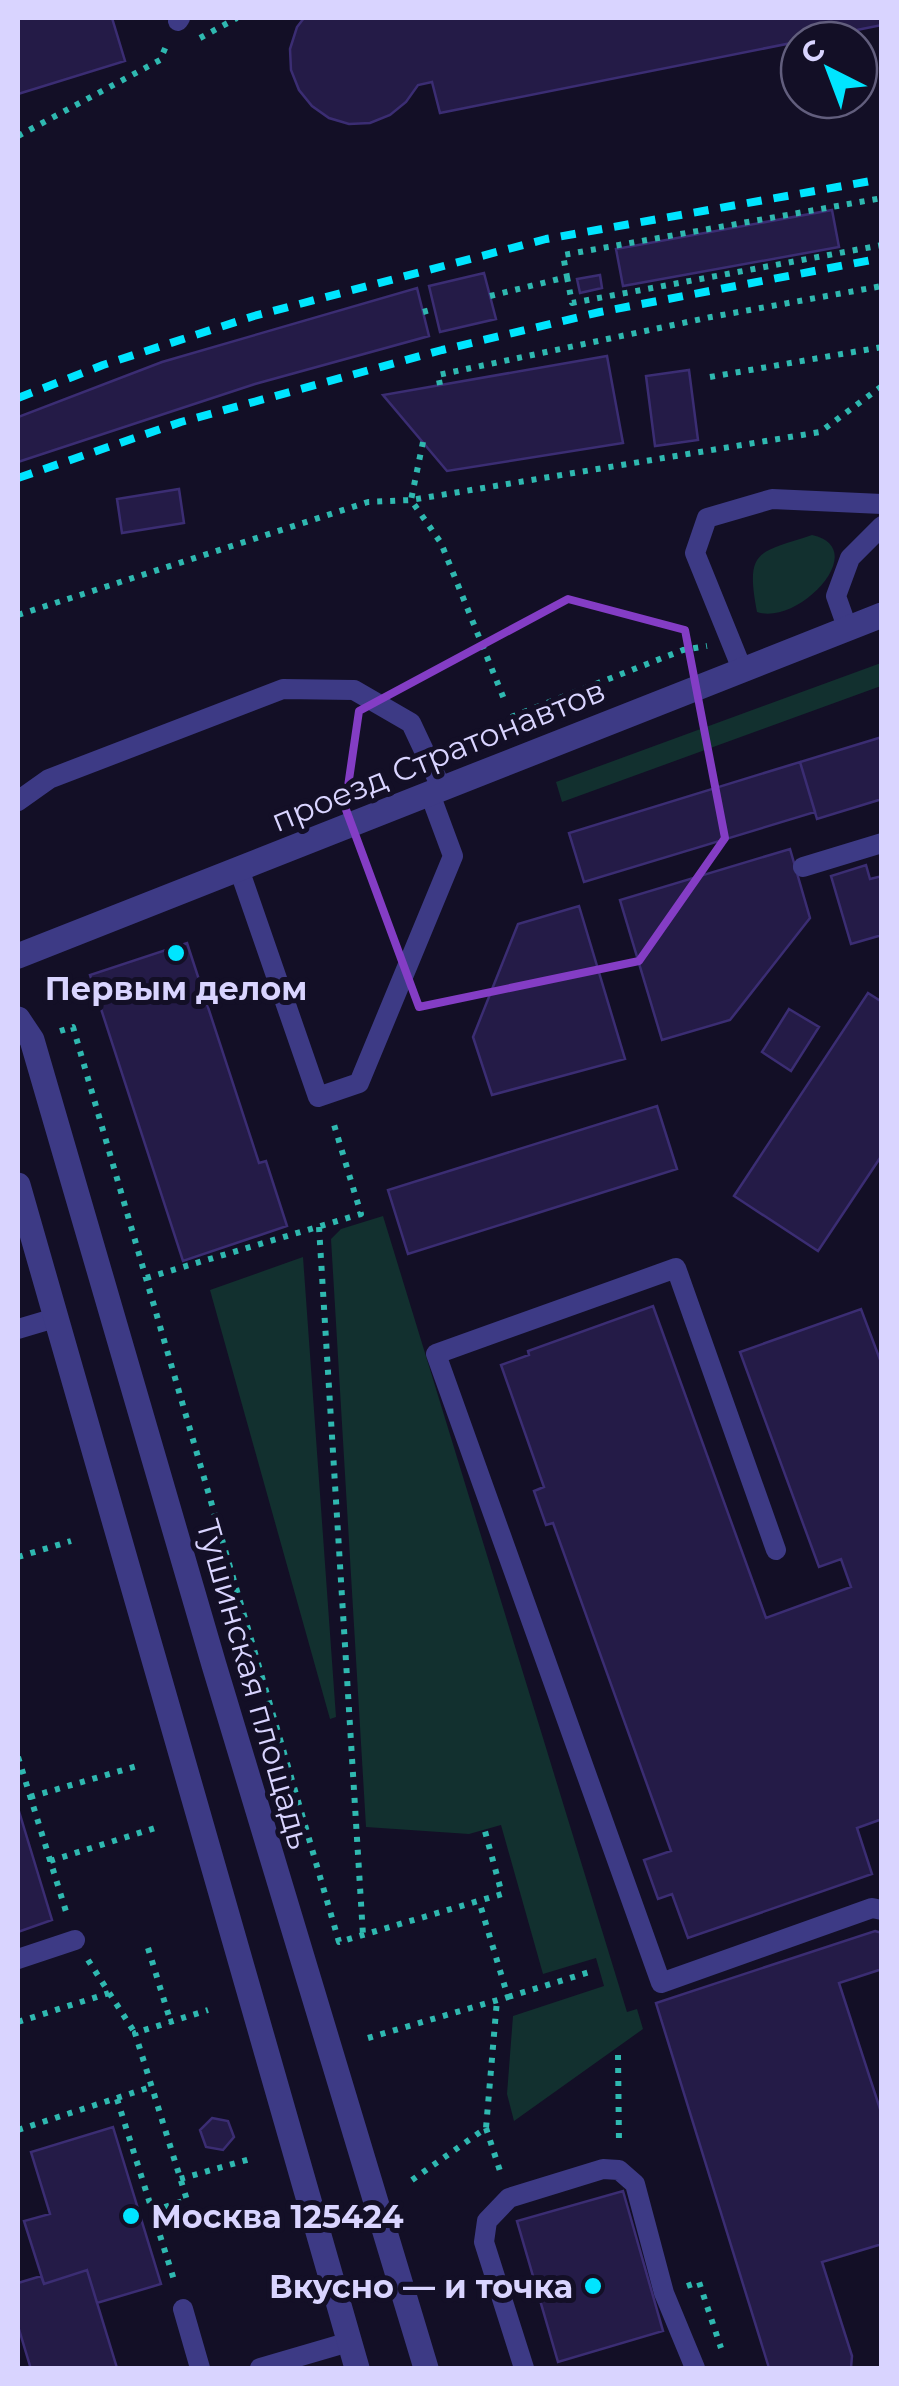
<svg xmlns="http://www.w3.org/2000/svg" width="899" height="2386" viewBox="0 0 899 2386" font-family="Montserrat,sans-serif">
	<rect width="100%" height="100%" fill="#130f26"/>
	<path fill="#12302f" d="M 812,535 C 872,548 799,626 757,612 C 745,549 758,553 812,535 Z
		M 881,663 L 881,686 L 562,802 L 556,782 Z
		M 383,1216 L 627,2012 L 637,2009 L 643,2029 L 514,2121 L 507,2094 L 513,2016 L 604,1986 L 596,1958 L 543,1974 L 501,1825 L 469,1834 L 366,1827 L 331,1239 L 341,1229 Z
		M 303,1257 L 336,1717 L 330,1719 L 210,1290 Z"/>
	<path fill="#241b47" stroke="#3b2d73" stroke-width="2.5" d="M 18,18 L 112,18 L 125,61 L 18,94 Z
		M 304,18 L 882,18 L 882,25 L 440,113 L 432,82 L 418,85 L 406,102 L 390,115 L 370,123 L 349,124 L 329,118 L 312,106 L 299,90 L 291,70 L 290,49 L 297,27 Z
		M 832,210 L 839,247 L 623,286 L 616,249 Z
		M 484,273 L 496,319 L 440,332 L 429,286 Z
		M 600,275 L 602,288 L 580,293 L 577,279 Z
		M 417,288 L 429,336 L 255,384 L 18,462 L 18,417 L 162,362 Z
		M 607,356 L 623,443 L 447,471 L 383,395 Z
		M 689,370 L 698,440 L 655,446 L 646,376 Z
		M 179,489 L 184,523 L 122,533 L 117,499 Z
		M 882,737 L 882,799 L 817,819 L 800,762 Z
		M 800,762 L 815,812 L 584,882 L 569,833 Z
		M 790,849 L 810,918 L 730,1020 L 662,1040 L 620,900 Z
		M 866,865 L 870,879 L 882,876 L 882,935 L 851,944 L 831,876 Z
		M 579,906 L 625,1059 L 492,1095 L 473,1037 L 518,924 Z
		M 187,943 L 259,1163 L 266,1161 L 287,1226 L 183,1261 L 90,975 Z
		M 868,993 L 882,1002 L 882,1155 L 818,1251 L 734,1196 Z
		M 789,1009 L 819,1027 L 791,1071 L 762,1052 Z
		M 657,1106 L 677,1169 L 408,1254 L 388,1190 Z
		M 653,1306 L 766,1618 L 851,1587 L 841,1559 L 819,1567 L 740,1352 L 861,1309 L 882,1365 L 882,1819 L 857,1828 L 872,1874 L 688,1938 L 672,1894 L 658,1899 L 644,1860 L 671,1851 L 553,1523 L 546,1525 L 534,1491 L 544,1487 L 501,1365 L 529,1355 L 528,1351 Z
		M 18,1808 L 52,1920 L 18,1932 Z
		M 875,1931 L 882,1933 L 882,1969 L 839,1983 L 882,2115 L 882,2244 L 822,2262 L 852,2356 L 851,2368 L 769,2368 L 656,2003 Z
		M 212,2118 L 228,2121 L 234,2137 L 223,2150 L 206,2147 L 200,2130 Z
		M 113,2127 L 161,2284 L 97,2303 L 87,2270 L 44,2284 L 24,2221 L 50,2214 L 31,2152 Z
		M 623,2191 L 663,2331 L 558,2362 L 517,2221 Z
		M 87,2270 L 117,2368 L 23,2368 L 30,2366 L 18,2326 L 18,2283 L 41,2276 L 44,2284 Z"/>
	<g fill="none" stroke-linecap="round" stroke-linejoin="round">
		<path stroke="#2fb8b0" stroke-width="6" stroke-dasharray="5 8" stroke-linecap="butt" d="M 200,38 L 237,18
			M 18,136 L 160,60 L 167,44
			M 567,277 L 572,303 L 882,245
			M 490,296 L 567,277 L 563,255 L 882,198
			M 423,312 L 434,309
			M 710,377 L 882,347
			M 440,385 L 438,375 L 711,317 L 882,286
			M 423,442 L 411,500 L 441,543 L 506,704
			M 18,615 L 368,502 L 411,500 L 820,432 L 882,386
			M 511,717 L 683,650 L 707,646
			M 60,1031 L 73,1027 L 339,1942 L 502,1894 L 483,1824
			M 319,1227 L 363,1935
			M 146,1278 L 361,1214 L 332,1118
			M 18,1557 L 71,1541
			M 18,1757 L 68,1918
			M 30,1797 L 137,1766
			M 50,1861 L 155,1828
			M 148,1948 L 171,2023
			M 88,1960 L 135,2033
			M 508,1997 L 593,1971
			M 18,2022 L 109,1993
			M 368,2038 L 508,1997 L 479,1901
			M 618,2055 L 619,2143
			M 117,2099 L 175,2283
			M 486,2128 L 501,2174
			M 18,2130 L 151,2087
			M 180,2179 L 250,2159
			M 412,2180 L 486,2128 L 497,2000
			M 152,2211 L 187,2200 L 135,2033 L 208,2010
			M 687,2286 L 699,2282 L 721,2348"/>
		<path stroke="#3d3a85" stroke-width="20" d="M 178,21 L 180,18
			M 847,627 L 836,596 L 850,558 L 882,526
			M 742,669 L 695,553 L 707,518 L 772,499 L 882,504
			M 18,801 L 49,779 L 283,689 L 354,690 L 411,723 L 442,789
			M 803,867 L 882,843
			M 239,869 L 318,1097 L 359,1083 L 453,856 L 430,794
			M 18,1329 L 55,1318
			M 776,1550 L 676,1268 L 436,1354 L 661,1983 L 872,1908 L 882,1910
			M 18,1959 L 75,1940
			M 183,2309 L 200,2368
			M 260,2368 L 349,2342
			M 524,2368 L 484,2242 L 487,2221 L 509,2198 L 603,2169 L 619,2170 L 635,2184 L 664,2293 L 695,2368"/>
		<path stroke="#3d3a85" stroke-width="25" d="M 18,956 L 882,615
			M 18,1019 L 32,1040 L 214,1665 L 426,2368
			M 18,1185 L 357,2368"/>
		<path stroke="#00e5ff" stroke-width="8" stroke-dasharray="15 12" stroke-linecap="butt" d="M 18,398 L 103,365 L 254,316 L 546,239 L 882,179
			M 18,478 L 181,422 L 442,350 L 600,312 L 882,258"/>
	</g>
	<path fill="none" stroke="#843dc5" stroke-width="8" stroke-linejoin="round" d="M 568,599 L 685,630 L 725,838 L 639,961 L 419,1007 L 345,807 L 359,711 Z"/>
	<g fill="#00e5ff" stroke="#130f26" stroke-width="4">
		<circle cx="176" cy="953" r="10"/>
		<circle cx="131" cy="2216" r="10"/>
		<circle cx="593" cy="2286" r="10"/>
	</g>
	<g text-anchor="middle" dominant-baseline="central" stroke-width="10" stroke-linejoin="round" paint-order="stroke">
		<g font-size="32" fill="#d9d4ff" stroke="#130f26">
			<text transform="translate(438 755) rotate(-22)">проезд Стратонавтов</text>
			<text transform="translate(254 1684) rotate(74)">Тушинская площадь</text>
		</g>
		<g font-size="32" font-weight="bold" fill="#d9d4ff" stroke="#130f26">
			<text x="176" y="988">Первым делом</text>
			<text x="151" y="2216" text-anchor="start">Москва 125424</text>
			<text x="573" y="2286" text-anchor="end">Вкусно — и точка</text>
		</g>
	</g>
	<rect width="899" height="2386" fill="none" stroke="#d9d4ff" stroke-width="40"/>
	<g transform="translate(829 70) rotate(318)"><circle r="48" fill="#130f26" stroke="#625e7d" stroke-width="2.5"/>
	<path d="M0-8L18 38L0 25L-18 38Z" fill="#00e5ff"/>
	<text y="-15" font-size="28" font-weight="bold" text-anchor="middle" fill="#d9d4ff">С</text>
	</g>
</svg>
